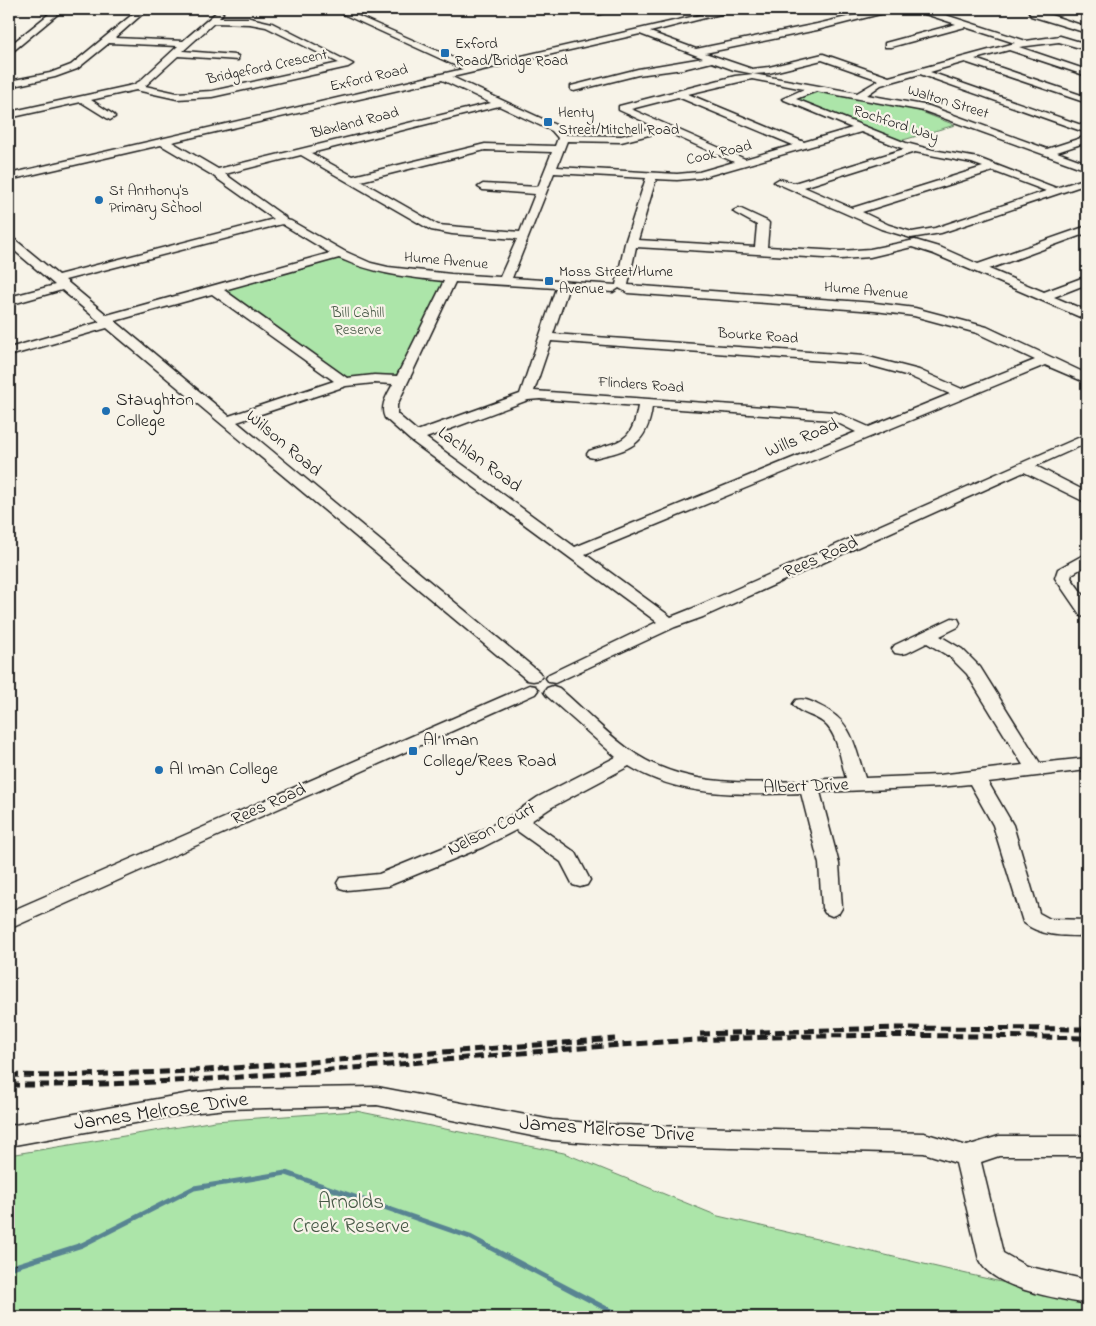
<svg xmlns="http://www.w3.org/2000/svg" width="1096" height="1326" viewBox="0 0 1096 1326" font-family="'Indie Flower',sans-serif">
	<rect width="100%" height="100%" fill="#f7f3e8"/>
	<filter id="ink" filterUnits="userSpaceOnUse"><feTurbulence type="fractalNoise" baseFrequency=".02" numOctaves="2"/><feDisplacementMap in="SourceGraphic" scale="10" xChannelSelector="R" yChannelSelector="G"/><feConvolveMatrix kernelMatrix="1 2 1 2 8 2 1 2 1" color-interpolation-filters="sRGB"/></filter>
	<g filter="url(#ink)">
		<path fill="#ace5a9" stroke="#648062" d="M 819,92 L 914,109 L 955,125 L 900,141 L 795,99 Z
			M 335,258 L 386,274 L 444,280 L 397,375 L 344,377 L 222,289 Z
			M 356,1111 L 564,1153 L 718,1216 L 1087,1302 L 1087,1317 L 9,1317 L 9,1155 L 215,1121 Z"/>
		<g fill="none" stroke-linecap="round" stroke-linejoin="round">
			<path stroke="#588492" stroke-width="5" d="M 9,1268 L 82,1245 L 194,1188 L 286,1173 L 470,1237 L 622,1317"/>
			<g stroke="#1c1c1c" stroke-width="3">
				<path id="minor" d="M 9,9 L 22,9 L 9,13 Z
					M 39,9 L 51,9 L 59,13 L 12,52 L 9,53 L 9,46 L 49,14 Z
					M 139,9 L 148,9 L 115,38 L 183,41 L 219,10 L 223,13 L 219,18 L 250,18 L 272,23 L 353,64 L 348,67 L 212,97 L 177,99 L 136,90 L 91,100 L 114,115 L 115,117 L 110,120 L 81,102 L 9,118 L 9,112 L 133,85 L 140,81 L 178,46 L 109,43 L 77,69 L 55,77 L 9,87 L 9,81 L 50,73 L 71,65 ZM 214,23 L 250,24 L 266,27 L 339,63 L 212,91 L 177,93 L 145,86 L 178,56 L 238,60 L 238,56 L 235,55 L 183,51 Z
					M 332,9 L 342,9 L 474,67 L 726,9 L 740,9 L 650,32 L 696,49 L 817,24 L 881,9 L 893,9 L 892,11 L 817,30 L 705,53 L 752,69 L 769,67 L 823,54 L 889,77 L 1015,43 L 965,27 L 891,47 L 885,47 L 885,43 L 956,24 L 916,11 L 915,9 L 927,9 L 1026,41 L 1060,36 L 1087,44 L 1087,50 L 1059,42 L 1019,47 L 1087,70 L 1087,76 L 1009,50 L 975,59 L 1087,97 L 1087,103 L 965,62 L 930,72 L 1087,127 L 1087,133 L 920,74 L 881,85 L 867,95 L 929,106 L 1047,149 L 1087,136 L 1087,142 L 1057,152 L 1087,163 L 1087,170 L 924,111 L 816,91 L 796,99 L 906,143 L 933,150 L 978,158 L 1056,188 L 1087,178 L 1087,184 L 941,233 L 911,238 L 881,229 L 774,182 L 779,179 L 794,183 L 904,149 L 861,132 L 700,178 L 677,180 L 656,179 L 638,240 L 755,247 L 757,225 L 735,213 L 733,211 L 739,208 L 767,221 L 769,223 L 767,247 L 841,251 L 870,249 L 915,240 L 942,248 L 978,264 L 1087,226 L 1087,233 L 989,269 L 1044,292 L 1087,276 L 1087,284 L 1054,297 L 1087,311 L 1087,320 L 934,254 L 912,247 L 870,257 L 841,259 L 636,247 L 628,285 L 875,303 L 915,308 L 987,327 L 1087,374 L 1087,383 L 1045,365 L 585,554 L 671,617 L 691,609 L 1087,434 L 1087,443 L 1036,466 L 1087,492 L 1087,503 L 1024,472 L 703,617 L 675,627 L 555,683 L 549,682 L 546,678 L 549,674 L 657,622 L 410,440 L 385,418 C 379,406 388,394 393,384 L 374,383 L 346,386 L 237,422 L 539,672 L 542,676 L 539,680 L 533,681 L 527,680 L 107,328 L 9,356 L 9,348 L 100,322 L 62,290 L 9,305 L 9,297 L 55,285 L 9,246 L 9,237 L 13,238 L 58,275 L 274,219 L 212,175 L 161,145 L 9,180 L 9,174 L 463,69 ZM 640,34 L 703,58 L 638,69 L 571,86 L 571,90 L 574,91 L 638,75 L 683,69 L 712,62 L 734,70 L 754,74 L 769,73 L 822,60 L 879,80 L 857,93 L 753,74 L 735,76 L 619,106 L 619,110 L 656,127 L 621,136 L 566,135 L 560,127 L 452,77 ZM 752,79 L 804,89 L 782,99 L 852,128 L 804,142 L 688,94 ZM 442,80 L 491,103 L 218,169 L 172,142 ZM 678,97 L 793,145 L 745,159 L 631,109 ZM 499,106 L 552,131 L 558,138 L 555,146 L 485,144 L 353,176 L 311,153 ZM 665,131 L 734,162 L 699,172 L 677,174 L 557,167 L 567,141 L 621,142 ZM 485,150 L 552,152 L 538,187 L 483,184 L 478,187 L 483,190 L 535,194 L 520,232 L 438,225 L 361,181 ZM 915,152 L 972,163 L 983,167 L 852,208 L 804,187 ZM 301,155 L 431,230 L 452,234 L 517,239 L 500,277 L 451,274 L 388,267 L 371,263 L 344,251 L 291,221 L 286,220 L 285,217 L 225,174 ZM 993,171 L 1046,191 L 935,228 L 912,232 L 889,225 L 862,212 ZM 554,173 L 646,178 L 625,243 L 616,285 L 512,278 ZM 282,224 L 330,253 L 107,315 L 65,280 ZM 339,258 C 374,274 406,277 444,281 L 397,376 L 374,375 L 347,378 L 224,290 ZM 455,282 L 556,288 L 520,394 L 417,431 L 397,414 L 397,405 ZM 619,288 L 628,293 L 875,311 L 914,316 L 977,333 L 1035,360 L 962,389 L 919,370 L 865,356 L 553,334 L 568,289 L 613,292 ZM 212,294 L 334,381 L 229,416 L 115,321 ZM 551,341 L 865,364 L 909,376 L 950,394 L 869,427 L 835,412 L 534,391 ZM 540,399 L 638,406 C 632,443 622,440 589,451 L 587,454 L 589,457 L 594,458 C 629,450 647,446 652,407 L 832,420 L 856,432 L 575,547 L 426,438 L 528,400 Z
					M 600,9 L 614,9 L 597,15 L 593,12 Z
					M 1033,9 L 1087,27 L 1087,33 L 1031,16 L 1029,12 Z
					M 1087,553 L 1087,565 L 1072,574 L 1071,578 L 1087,600 L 1087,617 L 1081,616 L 1055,578 L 1058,569 Z
					M 952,618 L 958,619 L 960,623 L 958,627 L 940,636 L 962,649 L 980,667 L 1040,763 L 1087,758 L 1087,770 L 988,782 L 1013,825 L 1039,913 L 1050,919 L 1087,920 L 1087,936 C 1065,936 1041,937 1023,922 L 993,825 L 970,784 L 939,787 L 820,792 L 839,864 L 842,908 L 839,913 L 832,916 L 825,913 L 822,908 L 819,864 L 801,793 C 743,795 681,798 629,766 L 552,807 L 531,821 L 576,853 L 590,880 L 587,885 L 580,887 L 573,885 L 561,862 L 516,830 L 483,847 L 388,886 L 347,890 L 340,888 L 337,883 L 340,878 L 379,874 L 469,837 L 510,816 L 538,797 L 616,757 L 547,696 L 544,692 L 547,688 L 553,686 L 559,688 C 585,710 609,737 637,755 C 699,794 777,781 846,778 C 841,762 838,734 824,723 C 815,715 799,714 793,704 L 796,700 C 804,698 810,701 818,705 C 853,721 854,744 865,778 L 939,775 L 1023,765 L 967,674 L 950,657 L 927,643 L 907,653 L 901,654 L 895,653 L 892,649 L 895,645 Z
					M 529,685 L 535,686 L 538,690 L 535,694 L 9,929 L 9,912 Z
					M 377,1087 L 552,1120 L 617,1125 L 924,1133 L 967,1146 L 999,1136 L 1087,1136 L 1087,1156 L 999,1156 L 981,1162 L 1003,1253 L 1026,1266 L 1087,1280 L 1087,1304 C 1058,1298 993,1289 979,1260 L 956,1163 L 924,1153 L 617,1145 L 552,1140 L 377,1105 L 227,1109 L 190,1113 L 9,1146 L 9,1126 L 190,1093 L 227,1089 Z"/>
			</g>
			<use href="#minor" fill="#f7f3e8" fill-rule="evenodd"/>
			<path stroke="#1c1c1c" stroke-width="5" stroke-dasharray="10 5" stroke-linecap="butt" d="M 700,1034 L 894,1028 L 1087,1029
				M 9,1075 L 55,1076 L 193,1071 L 615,1039
				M 9,1085 C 228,1087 446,1056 664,1042 C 805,1033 946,1035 1087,1038"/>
		</g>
	</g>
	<g fill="#1f6fb2" stroke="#f7f3e8" stroke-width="2">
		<rect x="440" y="48" width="10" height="10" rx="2.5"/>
		<rect x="543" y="117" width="10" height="10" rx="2.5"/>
		<circle cx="99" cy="200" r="5"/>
		<rect x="544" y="276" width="10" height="10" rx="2.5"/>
		<circle cx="106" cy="411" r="5"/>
		<rect x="408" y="746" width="10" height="10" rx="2.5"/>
		<circle cx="159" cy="770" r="5"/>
	</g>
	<g text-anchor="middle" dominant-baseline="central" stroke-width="4.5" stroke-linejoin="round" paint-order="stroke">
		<g font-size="15" fill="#1c1c1c" stroke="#f7f3e8" text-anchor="start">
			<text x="455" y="44">Exford<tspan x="455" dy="17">Road/Bridge Road</tspan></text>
			<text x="558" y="113">Henty<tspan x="558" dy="17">Street/Mitchell Road</tspan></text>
			<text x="109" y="191">St Anthony's<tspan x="109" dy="17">Primary School</tspan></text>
			<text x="559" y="272">Moss Street/Hume<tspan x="559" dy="17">Avenue</tspan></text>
		</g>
		<g font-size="15" fill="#1c1c1c" stroke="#f7f3e8">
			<text transform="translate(267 67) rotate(-12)">Bridgeford Crescent</text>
			<text transform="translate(369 78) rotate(-13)">Exford Road</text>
			<text transform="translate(948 102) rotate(17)">Walton Street</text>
			<text transform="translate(355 123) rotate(-14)">Blaxland Road</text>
			<text transform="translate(896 124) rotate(18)">Rochford Way</text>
			<text transform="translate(719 153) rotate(-13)">Cook Road</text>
			<text transform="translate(446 261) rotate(5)">Hume Avenue</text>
			<text transform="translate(866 291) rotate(5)">Hume Avenue</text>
			<text transform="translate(758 336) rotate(4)">Bourke Road</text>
			<text transform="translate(641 385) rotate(4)">Flinders Road</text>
		</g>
		<g font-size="15" fill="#475846" stroke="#f7f3e8">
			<text x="358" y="313">Bill Cahill<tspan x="358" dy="17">Reserve</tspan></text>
		</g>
		<g font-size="18" fill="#1c1c1c" stroke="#f7f3e8" text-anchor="start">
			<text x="116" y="401">Staughton<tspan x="116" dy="21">College</tspan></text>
			<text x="423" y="741">Al Iman<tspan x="423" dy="21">College/Rees Road</tspan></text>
			<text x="169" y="770">Al Iman College</text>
		</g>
		<g font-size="18" fill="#1c1c1c" stroke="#f7f3e8">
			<text transform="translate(802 439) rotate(-22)">Wills Road</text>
			<text transform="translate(283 444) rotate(40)">Wilson Road</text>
			<text transform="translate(479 460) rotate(36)">Lachlan Road</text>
			<text transform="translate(821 558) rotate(-24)">Rees Road</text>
			<text transform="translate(806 787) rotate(-2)">Albert Drive</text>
			<text transform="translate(269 805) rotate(-24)">Rees Road</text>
			<text transform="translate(492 830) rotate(-27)">Nelson Court</text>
		</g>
		<g font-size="21" fill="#1c1c1c" stroke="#f7f3e8">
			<text transform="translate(161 1112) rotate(-8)">James Melrose Drive</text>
			<text transform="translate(607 1130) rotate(4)">James Melrose Drive</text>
		</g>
		<g font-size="21" fill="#475846" stroke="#f7f3e8">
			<text x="351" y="1203">Arnolds<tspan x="351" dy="24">Creek Reserve</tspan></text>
		</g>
	</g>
	<rect width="1096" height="1326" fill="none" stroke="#f7f3e8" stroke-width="30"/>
	<rect x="15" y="15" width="1066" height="1296" fill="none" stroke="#1c1c1c" stroke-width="2" filter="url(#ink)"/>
</svg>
